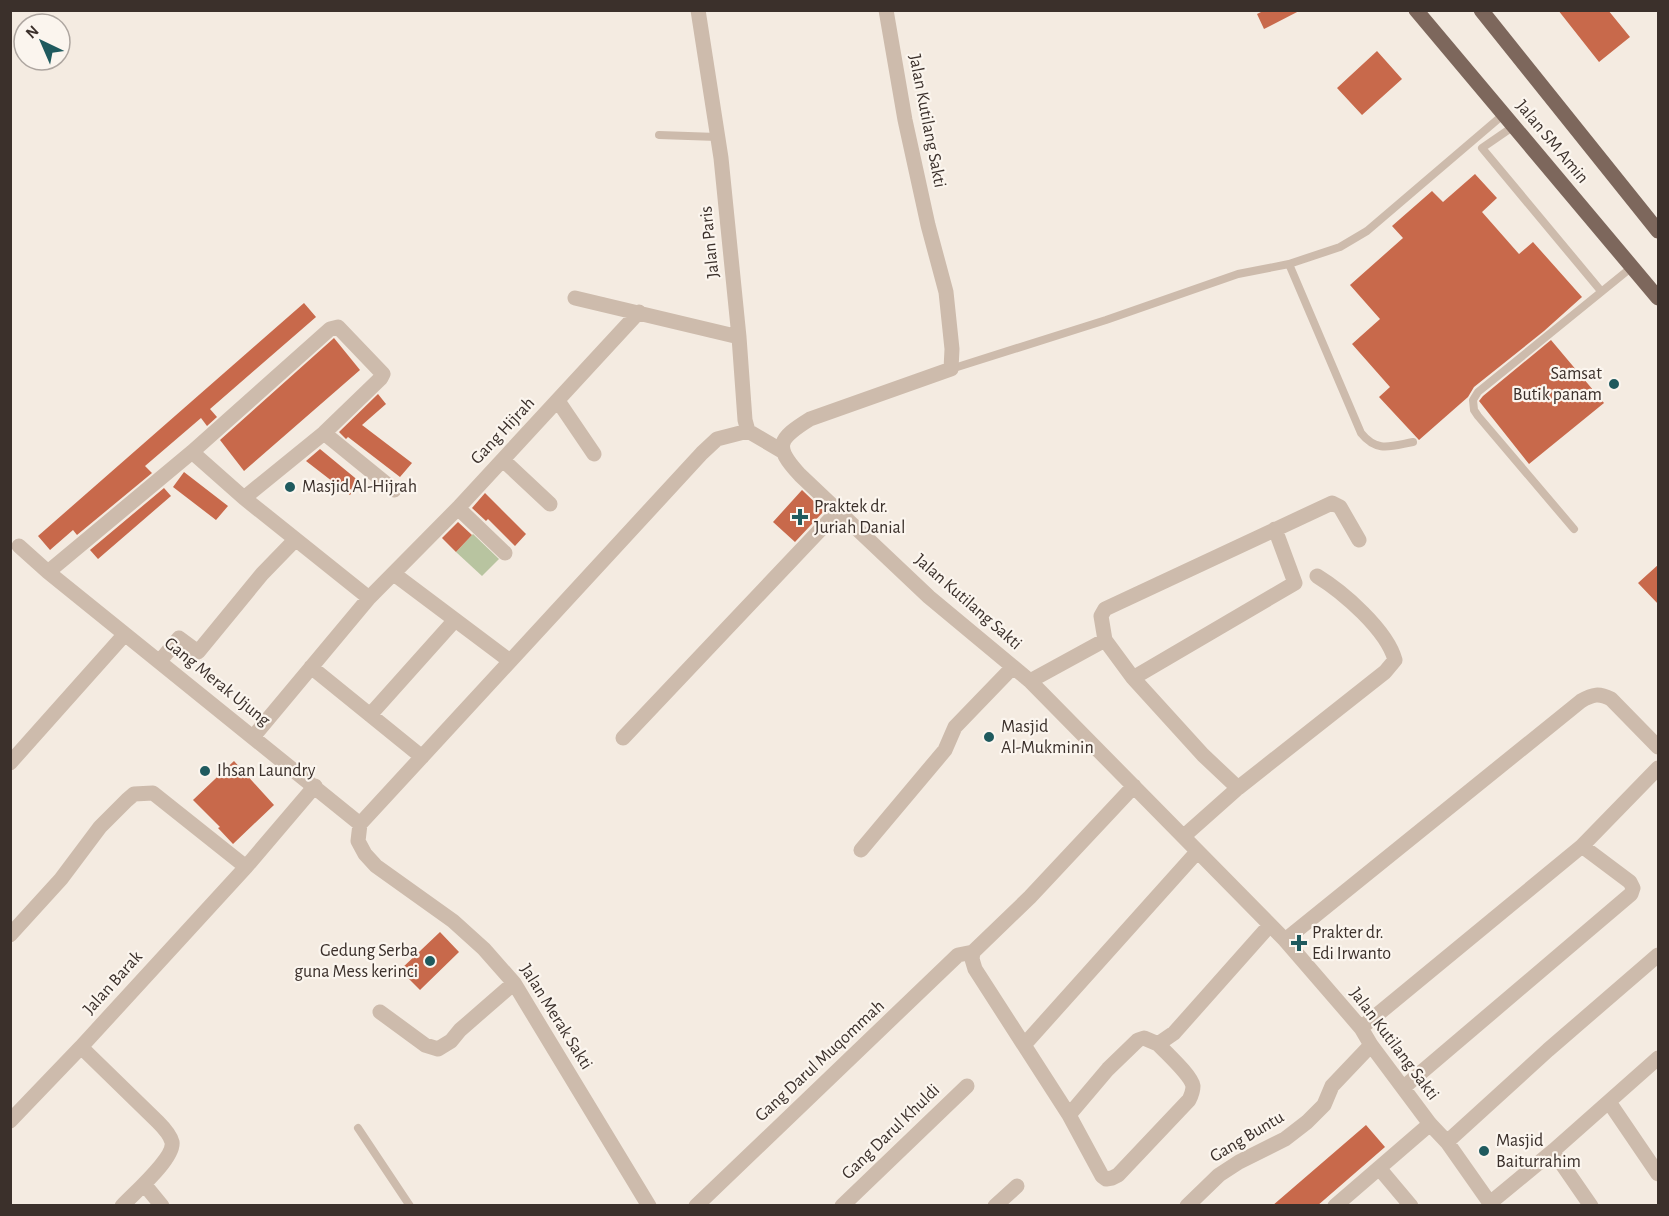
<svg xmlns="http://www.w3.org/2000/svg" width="1669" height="1216" viewBox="0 0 1669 1216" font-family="'Alegreya Sans',sans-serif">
	<rect width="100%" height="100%" fill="#f4ebe1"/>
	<path fill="#b8c4a0" d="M 473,534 L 499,559 L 482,576 L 456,552 Z"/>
	<path fill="#c8694b" d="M 1265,10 L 1301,10 L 1264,29 L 1257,14 Z
		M 1558,10 L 1608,10 L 1630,37 L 1599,62 Z
		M 1377,51 L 1402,79 L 1362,115 L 1337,88 Z
		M 1475,174 L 1497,198 L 1482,212 L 1519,254 L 1533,242 L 1582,297 L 1544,331 L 1474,387 L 1468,397 L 1419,440 L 1379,397 L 1390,387 L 1352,344 L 1380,319 L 1350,285 L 1403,238 L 1392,226 L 1432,191 L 1443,202 Z
		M 304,303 L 316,317 L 210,409 L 217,417 L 207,426 L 201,418 L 145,466 L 152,473 L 77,535 L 73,530 L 50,550 L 38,536 Z
		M 334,338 L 360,370 L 244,471 L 220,440 Z
		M 1551,340 L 1604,403 L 1529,464 L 1479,401 L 1483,396 Z
		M 378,394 L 386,404 L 362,425 L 412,463 L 400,477 L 348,437 L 346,439 L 339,432 Z
		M 320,449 L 360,482 L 350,495 L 306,461 Z
		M 184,472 L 228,506 L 216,520 L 173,487 Z
		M 164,488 L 171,496 L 98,559 L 90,550 Z
		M 802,490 L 824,511 L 795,542 L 773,522 Z
		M 485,493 L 526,534 L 515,546 L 488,519 L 486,521 L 472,508 Z
		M 458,522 L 472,535 L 456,552 L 442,538 Z
		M 1659,564 L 1659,605 L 1638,583 Z
		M 234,761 L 274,805 L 233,844 L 218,828 L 220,827 L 193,800 Z
		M 440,932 L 459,952 L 420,990 L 400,970 Z
		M 1366,1125 L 1385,1147 L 1317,1206 L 1272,1206 Z"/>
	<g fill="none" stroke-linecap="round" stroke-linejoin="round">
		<path stroke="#cdbbac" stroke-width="8" d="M 1514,126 L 1482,148 L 1601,291
			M 659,135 L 717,137
			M 1289,264 L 1361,433 C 1377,453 1391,446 1413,442
			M 951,369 L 1106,320 L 1238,274 L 1289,264 L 1340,247 L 1367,231 L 1504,114
			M 1574,529 L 1478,416 L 1474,410 L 1473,400 L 1478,392 L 1632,267
			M 358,1128 L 410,1206"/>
		<path stroke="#cdbbac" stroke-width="15" d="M 698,10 L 721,158 L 739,337 L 745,420 L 748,431 L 782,451
			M 886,10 L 905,120 L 928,225 L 946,292 L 952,349 L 951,369 L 810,419 C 778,439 773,446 800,475 L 929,597 L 1030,681 L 1285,940 L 1361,1028 L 1371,1045 L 1430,1124 L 1447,1142 L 1492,1206
			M 575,298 L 739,337
			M 558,401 L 594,454
			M 324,433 L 394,490
			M 192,452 L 244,498 L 369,598
			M 503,460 L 550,504
			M 458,508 L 505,553
			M 19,546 L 48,572 L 360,824
			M 48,572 L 192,452 L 330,329 L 338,327 L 383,374 L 381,378 L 324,433 L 244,498
			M 394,574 L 510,661
			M 1105,640 L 1133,678 L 1295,583 L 1275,529
			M 160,661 L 179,638 L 198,652 L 262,574 L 295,540
			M 311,667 L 422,757
			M 1133,678 L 1203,755 L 1238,788
			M 1030,681 L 1105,640 L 1101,616 L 1105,609 L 1332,503 L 1340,507 L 1359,540
			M 370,715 L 455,620
			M 253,737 L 369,598 L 458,508 L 639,312
			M 623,738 L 838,511
			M 10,763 L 125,634
			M 1134,786 L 1030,897 L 973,952 L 972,959 L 975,969 L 1069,1115 L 1102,1176 L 1106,1179 L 1112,1178 L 1118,1175 L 1189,1100 C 1191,1096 1193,1090 1193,1086 C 1191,1075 1166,1053 1158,1044
			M 360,824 L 702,453 L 717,439 L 748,431
			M 360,824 L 358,841 L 365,854 L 376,866 L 453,921 L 484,949 L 514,983 L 649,1206
			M 1184,836 L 1238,788 L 1385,672 L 1395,660 C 1387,630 1343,592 1317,576
			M 861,850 L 945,750 L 955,727 L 1013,667
			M 10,935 L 61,879 L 100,827 L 127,800 L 134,794 L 153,793 L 246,867
			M 1285,940 L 1581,701 C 1593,694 1599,693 1611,699 L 1658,747
			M 380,1012 L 425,1045 L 438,1049 L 451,1041 L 460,1030 L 514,983
			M 1361,1028 L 1582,846 L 1658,768
			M 1024,1045 L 1197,852
			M 1404,1087 L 1631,894 L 1633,888 L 1630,882 L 1582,846
			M 1609,1102 L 1658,1174
			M 1069,1115 L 1108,1069 L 1138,1040 L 1144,1038 L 1158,1044 L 1174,1033 L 1270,925
			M 10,1121 L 81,1047
			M 1447,1142 L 1548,1050 L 1658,955
			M 1553,1151 L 1591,1206
			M 1379,1168 L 1411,1206
			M 144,1184 L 162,1206
			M 1490,1203 L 1553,1151 L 1658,1058
			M 122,1206 C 133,1194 175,1158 172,1142 C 170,1134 163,1127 158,1122 L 81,1047 L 246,867 L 315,786
			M 696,1206 L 958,955 L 973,952
			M 842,1206 L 967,1086
			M 995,1206 L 1017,1186
			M 1187,1206 L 1219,1175 L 1239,1162 L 1285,1139 L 1307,1122 L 1324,1105 L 1332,1086 L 1371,1045
			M 1335,1206 L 1430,1124"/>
		<path stroke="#7d675c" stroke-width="15" d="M 1416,10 L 1658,298
			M 1481,10 L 1658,231"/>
	</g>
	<g fill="#1f5a5e" stroke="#fbf5ee" stroke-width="2">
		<circle cx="1614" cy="384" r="6"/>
		<circle cx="290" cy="487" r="6"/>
		<path d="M797 508h6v6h6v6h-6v6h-6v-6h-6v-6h6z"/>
		<circle cx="989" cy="737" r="6"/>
		<circle cx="205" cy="771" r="6"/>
		<path d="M1296 934h6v6h6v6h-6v6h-6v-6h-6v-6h6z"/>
		<circle cx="430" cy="961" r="6"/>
		<circle cx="1484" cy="1151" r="6"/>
	</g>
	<g text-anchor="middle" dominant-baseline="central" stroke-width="4.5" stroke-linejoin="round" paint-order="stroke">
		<g font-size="18" fill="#3b302b" stroke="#fbf5ee">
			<text transform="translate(927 121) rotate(79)">Jalan Kutilang Sakti</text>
			<text transform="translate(1552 142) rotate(50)">Jalan SM Amin</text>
			<text transform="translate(710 242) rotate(-96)">Jalan Paris</text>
			<text transform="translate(503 431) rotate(-47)">Gang Hijrah</text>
			<text transform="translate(968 602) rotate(41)">Jalan Kutilang Sakti</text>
			<text transform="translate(217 682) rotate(39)">Gang Merak Ujung</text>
			<text transform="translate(113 983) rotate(-48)">Jalan Barak</text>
			<text transform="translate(556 1017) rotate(58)">Jalan Merak Sakti</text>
			<text transform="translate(1394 1044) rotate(53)">Jalan Kutilang Sakti</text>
			<text transform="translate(820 1061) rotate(-43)">Gang Darul Muqommah</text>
			<text transform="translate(891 1132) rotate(-44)">Gang Darul Khuldi</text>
			<text transform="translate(1247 1137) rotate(-31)">Gang Buntu</text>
		</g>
		<g font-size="18" fill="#3b302b" stroke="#fbf5ee" text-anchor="start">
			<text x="1602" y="374" text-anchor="end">Samsat<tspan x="1602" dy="21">Butik panam</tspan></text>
			<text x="302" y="487">Masjid Al-Hijrah</text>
			<text x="814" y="507">Praktek dr.<tspan x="814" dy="21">Juriah Danial</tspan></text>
			<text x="1001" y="727">Masjid<tspan x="1001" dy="21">Al-Mukminin</tspan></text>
			<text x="217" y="771">Ihsan Laundry</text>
			<text x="1312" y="933">Prakter dr.<tspan x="1312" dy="21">Edi Irwanto</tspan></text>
			<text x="418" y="951" text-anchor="end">Gedung Serba<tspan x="418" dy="21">guna Mess kerinci</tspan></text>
			<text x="1496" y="1141">Masjid<tspan x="1496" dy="21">Baiturrahim</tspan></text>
		</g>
	</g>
	<rect width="1669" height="1216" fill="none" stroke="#3b302b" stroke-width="24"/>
	<g transform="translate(42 42) rotate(316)"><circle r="28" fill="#fbf5ee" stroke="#aea6a0" stroke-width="1.5"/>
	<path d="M0-4.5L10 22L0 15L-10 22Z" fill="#1f5a5e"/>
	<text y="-9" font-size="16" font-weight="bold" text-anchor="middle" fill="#3b302b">N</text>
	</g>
</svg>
